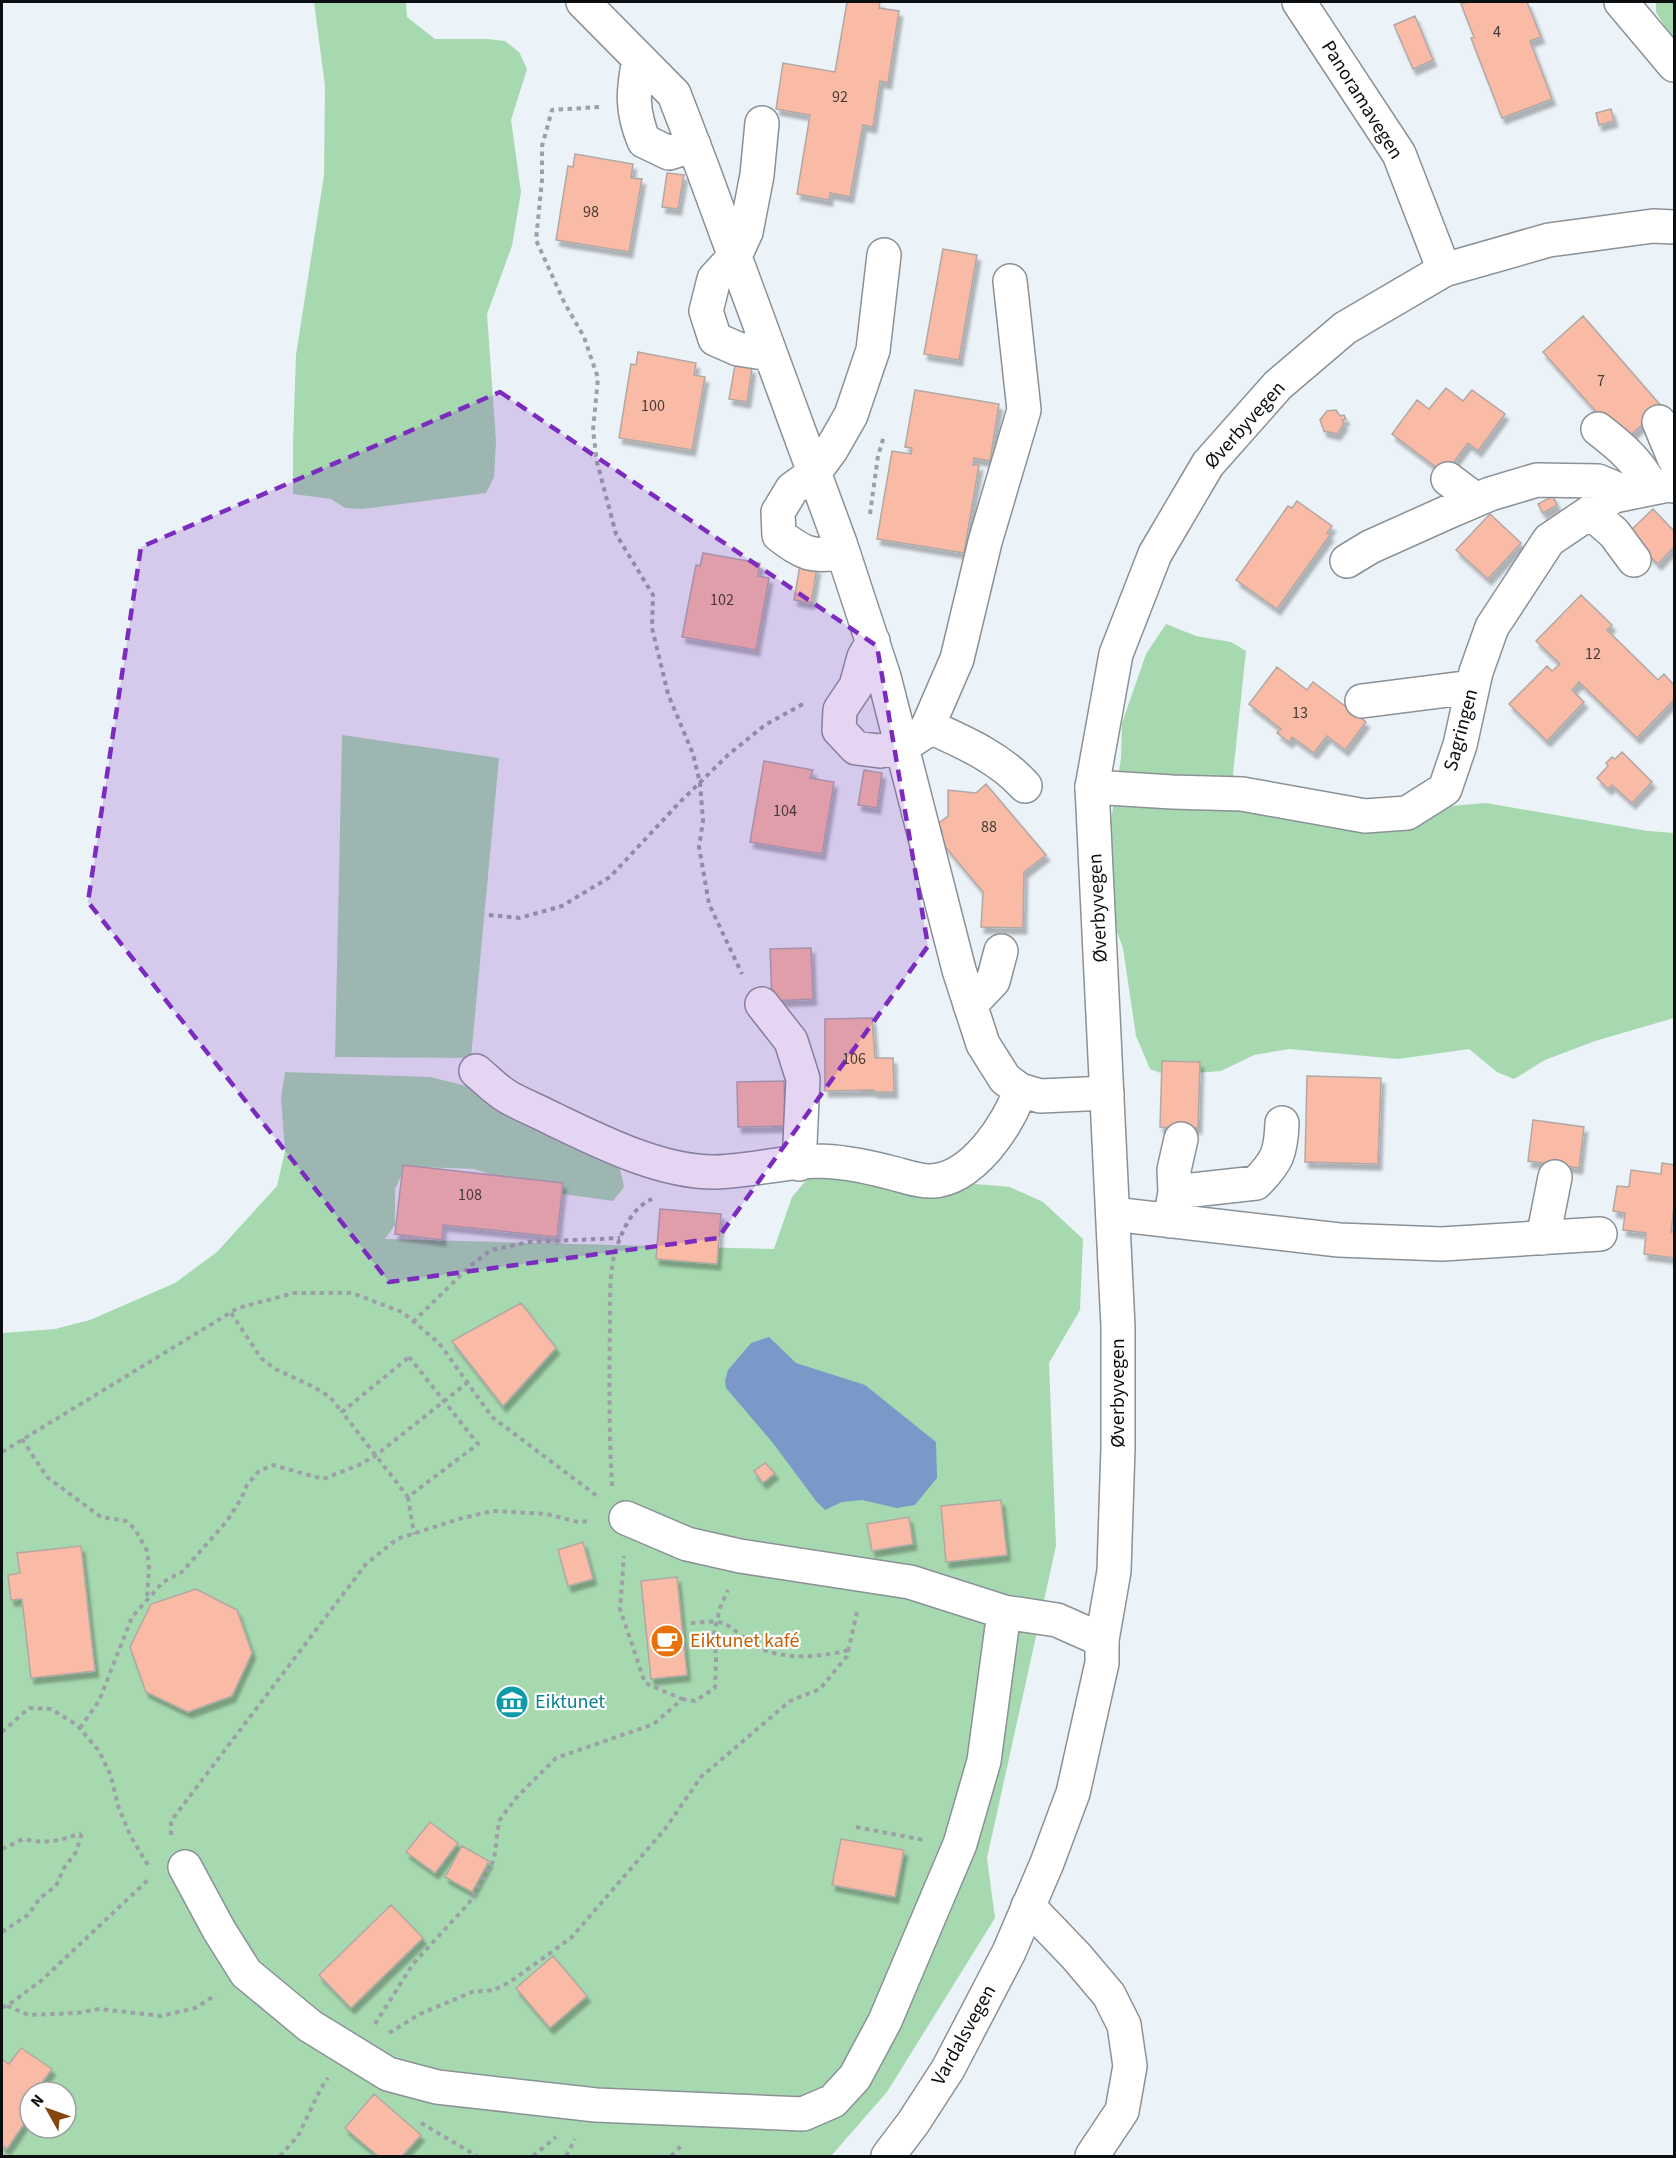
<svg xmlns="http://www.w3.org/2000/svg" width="1676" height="2158" viewBox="0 0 1676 2158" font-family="'Source Sans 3',sans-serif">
	<defs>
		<filter id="shadow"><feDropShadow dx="3.5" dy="6" stdDeviation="1.5" flood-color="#0004"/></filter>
	</defs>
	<rect width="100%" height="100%" fill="#ebf2f8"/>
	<path fill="#a7d9b0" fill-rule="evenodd" d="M 314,2 L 406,2 L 407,17 L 435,39 L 487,39 L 505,41 L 519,52 L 527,69 L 511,120 L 521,192 L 512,246 L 487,314 L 496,441 L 494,477 L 486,493 L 363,509 L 345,508 L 331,499 L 293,494 L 293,442 L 296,355 L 324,175 L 325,86 Z
		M 1656,2 L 1674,2 L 1674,42 L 1656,12 Z
		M 1166,624 L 1196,636 L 1231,642 L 1246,651 L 1233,774 L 1243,789 L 1380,812 L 1486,803 L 1648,831 L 1674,833 L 1674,1018 L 1595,1041 L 1545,1060 L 1514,1079 L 1497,1072 L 1469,1049 L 1398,1059 L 1289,1049 L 1254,1055 L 1221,1071 L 1166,1075 L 1150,1069 L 1136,1036 L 1123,948 L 1105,899 L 1107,845 L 1121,758 L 1122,723 L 1146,654 Z
		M 342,735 L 499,758 L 471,1058 L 335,1057 Z
		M 285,1072 L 430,1077 L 483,1090 L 560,1131 L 620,1169 L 624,1187 L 613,1201 L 542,1191 L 474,1169 L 420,1167 L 403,1172 L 395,1189 L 395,1225 L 385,1239 L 774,1249 L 792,1197 L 815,1170 L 1010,1187 L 1043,1202 L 1083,1239 L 1080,1310 L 1049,1363 L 1056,1546 L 987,1858 L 995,1918 L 887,2092 L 831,2156 L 2,2156 L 2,1333 L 55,1329 L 90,1320 L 175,1283 L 217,1252 L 277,1186 L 285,1151 L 281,1098 ZM 30,2092 L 66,2092 L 66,2128 L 30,2128 Z"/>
	<path fill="#7a99c8" d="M 769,1337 L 796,1363 L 865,1385 L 936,1442 L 937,1478 L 915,1505 L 897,1508 L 862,1500 L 842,1502 L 825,1510 L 816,1501 L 773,1443 L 726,1388 L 725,1381 L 728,1370 L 751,1343 Z"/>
	<path fill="#f9bba5" stroke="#b1a8a5" stroke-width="1.5" filter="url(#shadow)" d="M 847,2 L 880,2 L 879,8 L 899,11 L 888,83 L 880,81 L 873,127 L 863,125 L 850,197 L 830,193 L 829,200 L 797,194 L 810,115 L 776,109 L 783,63 L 835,72 Z
		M 1467,2 L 1527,2 L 1541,37 L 1530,41 L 1552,99 L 1502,118 L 1471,38 L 1474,37 L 1461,4 Z
		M 1415,16 L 1433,60 L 1413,69 L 1394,25 Z
		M 1611,109 L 1614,121 L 1599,125 L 1596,113 Z
		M 575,154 L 633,164 L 631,178 L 642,179 L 629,252 L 556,240 L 568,166 L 573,167 Z
		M 667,173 L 684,175 L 678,209 L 662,207 Z
		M 943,249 L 977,255 L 959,360 L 924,354 Z
		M 1583,316 L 1662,407 L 1623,442 L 1543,352 Z
		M 638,352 L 696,363 L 694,375 L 705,377 L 692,450 L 619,438 L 631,364 L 636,365 Z
		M 735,365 L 752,368 L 747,402 L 729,399 Z
		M 1446,388 L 1463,401 L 1472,390 L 1505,414 L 1478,451 L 1468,443 L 1445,474 L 1392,434 L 1417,400 L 1429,409 Z
		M 915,390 L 999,404 L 990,461 L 974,458 L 973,465 L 979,465 L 964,553 L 877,539 L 892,451 L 911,454 L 912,448 L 905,447 Z
		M 1336,410 L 1340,416 L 1344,415 L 1346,419 L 1342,420 L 1344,424 L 1337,434 L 1324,431 L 1320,420 L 1327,411 Z
		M 1553,496 L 1557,505 L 1543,513 L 1538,504 Z
		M 1297,501 L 1332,526 L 1327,533 L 1330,535 L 1277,609 L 1236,580 L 1288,506 L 1292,508 Z
		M 1653,509 L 1674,531 L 1674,547 L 1658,564 L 1627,534 Z
		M 1490,514 L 1521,543 L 1488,579 L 1456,550 Z
		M 703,553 L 760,563 L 758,576 L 769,578 L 756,650 L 682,637 L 696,565 L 700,566 Z
		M 800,565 L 817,568 L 811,603 L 794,600 Z
		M 1581,595 L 1612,625 L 1607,630 L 1658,680 L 1664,674 L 1674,685 L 1674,700 L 1637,738 L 1579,682 L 1572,690 L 1584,702 L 1547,741 L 1509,704 L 1547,666 L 1552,671 L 1560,664 L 1536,641 Z
		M 1277,667 L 1307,690 L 1313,682 L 1366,722 L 1345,750 L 1327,736 L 1314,753 L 1292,737 L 1289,742 L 1277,733 L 1281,729 L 1249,704 Z
		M 1622,752 L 1652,782 L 1632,803 L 1612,785 L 1608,789 L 1597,778 L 1608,766 L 1606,763 L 1612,757 L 1615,759 Z
		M 764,761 L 813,770 L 810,778 L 834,782 L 822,854 L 750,842 Z
		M 864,770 L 882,773 L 877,808 L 858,805 Z
		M 986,784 L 1046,855 L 1024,872 L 1023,928 L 981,927 L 983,892 L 942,843 L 942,830 L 936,825 L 948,816 L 948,790 L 976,793 Z
		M 811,948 L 813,999 L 772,1001 L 770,949 Z
		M 872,1018 L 875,1058 L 893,1058 L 894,1092 L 874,1092 L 874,1090 L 825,1091 L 825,1019 Z
		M 1162,1061 L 1200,1062 L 1198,1128 L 1160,1127 Z
		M 1307,1076 L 1381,1078 L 1378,1164 L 1305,1162 Z
		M 784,1081 L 785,1126 L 738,1127 L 737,1082 Z
		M 1533,1120 L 1584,1127 L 1579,1168 L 1528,1161 Z
		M 1662,1163 L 1674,1165 L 1674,1207 L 1671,1232 L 1674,1232 L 1674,1258 L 1644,1254 L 1646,1233 L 1623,1230 L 1625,1213 L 1613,1211 L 1617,1186 L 1629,1187 L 1631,1170 L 1661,1174 Z
		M 403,1165 L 563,1183 L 557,1237 L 443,1225 L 442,1240 L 395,1234 Z
		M 660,1209 L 721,1214 L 717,1264 L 656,1259 Z
		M 521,1303 L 556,1348 L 503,1406 L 452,1341 Z
		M 765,1463 L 775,1473 L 763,1483 L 754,1471 Z
		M 1001,1500 L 1007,1555 L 946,1562 L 941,1506 Z
		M 909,1517 L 913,1544 L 872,1551 L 867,1524 Z
		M 583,1542 L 593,1579 L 568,1586 L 558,1550 Z
		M 81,1546 L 95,1671 L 31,1678 L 22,1599 L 11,1600 L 8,1575 L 20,1573 L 17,1553 Z
		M 677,1577 L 687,1675 L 651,1679 L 641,1581 Z
		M 196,1589 L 237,1610 L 252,1653 L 232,1696 L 188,1712 L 146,1692 L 130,1647 L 151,1604 Z
		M 430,1822 L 458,1843 L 435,1873 L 406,1852 Z
		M 841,1839 L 904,1850 L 895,1897 L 832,1885 Z
		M 462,1846 L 489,1861 L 472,1892 L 445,1877 Z
		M 391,1905 L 423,1938 L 351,2008 L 319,1975 Z
		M 553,1956 L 587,1996 L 550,2028 L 516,1988 Z
		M 21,2048 L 52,2069 L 40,2085 L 47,2089 L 45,2092 L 30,2092 L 30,2115 L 7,2149 L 2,2146 L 2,2062 L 3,2060 L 9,2064 Z
		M 374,2094 L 421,2135 L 402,2156 L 378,2156 L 345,2128 Z"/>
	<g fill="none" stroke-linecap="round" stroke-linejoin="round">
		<g stroke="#8a9197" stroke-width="36">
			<path id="minor" d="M 583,2 L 674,94 L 702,167 L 840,543 L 884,677 L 959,970 L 983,1044 L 1005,1079 L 1020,1090 L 1040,1096 L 1107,1093
				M 1299,2 L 1399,154 L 1444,270
				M 1621,2 L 1674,65
				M 639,59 C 633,91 631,110 644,141 L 669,153 L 694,145
				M 762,123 L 757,175 L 746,232 L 735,256 L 714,279 L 706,311 L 715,339 L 738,349 L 770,354
				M 1659,422 L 1674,458
				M 1598,429 C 1624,449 1636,460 1653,488
				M 1448,479 L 1476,500
				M 1590,512 L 1614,533 L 1634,560
				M 843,552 C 812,558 804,554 779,535 L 778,512 L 792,489 L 814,473 L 831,450 L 851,415 L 873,350 L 884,255
				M 1347,561 L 1370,547 L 1448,512 L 1490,494 L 1537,480 L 1598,481 L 1626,493
				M 873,641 L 864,657 L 856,686 L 840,710 L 839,730 L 856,748 L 880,751 L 902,747 L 923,733 L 928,726 L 957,659 L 985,542 L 1024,410 L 1010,281
				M 1362,701 L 1472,687
				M 928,726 C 963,742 999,757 1025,786
				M 1092,787 L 1172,792 L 1242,794 L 1365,816 L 1407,813 L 1445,789 L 1460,745 L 1476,672 L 1492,627 L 1549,540 L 1614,496 L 1668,485 L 1674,486
				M 762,1004 L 791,1041 L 803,1079 L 799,1164
				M 970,1005 L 993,981 L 1001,951
				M 476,1071 C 486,1079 496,1090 508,1097 C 522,1105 538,1111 553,1119 C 601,1142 662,1173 716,1172 C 749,1171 783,1162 816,1161 C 839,1161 865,1166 888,1172 C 902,1175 918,1182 932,1181 C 972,1179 1009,1125 1020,1090
				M 1175,1192 L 1174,1170 L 1181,1139
				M 1113,1214 L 1339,1240 L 1442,1244 L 1600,1234
				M 1170,1221 L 1175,1192 L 1256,1183 C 1277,1162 1281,1153 1282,1123
				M 1543,1238 L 1555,1177
				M 626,1518 L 687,1544 L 740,1556 L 910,1582 L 1004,1612
				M 185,1867 L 219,1930 L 246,1973 L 310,2026 L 388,2074 L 437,2087 L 596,2105 L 803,2114 L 833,2101 L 855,2077 L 885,2021 L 960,1844 L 984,1761 L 1004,1612 L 1057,1620 L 1102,1640
				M 1028,1906 L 1076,1956 L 1109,1995 L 1124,2025 L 1130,2066 L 1122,2111 L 1092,2156"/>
		</g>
		<g stroke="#8a9197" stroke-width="36">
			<path id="major" d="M 888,2156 L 913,2123 L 948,2069 L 1009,1952 L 1047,1863 L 1073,1793 L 1102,1663 L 1102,1640 L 1114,1571 L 1118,1448 L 1118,1327 L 1092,787 L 1116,654 L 1155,554 L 1208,464 L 1278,385 L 1345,328 L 1444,270 L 1549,240 L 1653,226 L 1674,227"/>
		</g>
		<path stroke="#9ca1a6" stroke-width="4" stroke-dasharray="4.5 4.5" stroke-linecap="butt" d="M 599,107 L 552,110 L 542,146 L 542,180 L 536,240 L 564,302 L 584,337 L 598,378 L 593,430 L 597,462 L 616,534 L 653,595 L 652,628 L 668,694 L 693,754 L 700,783 L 703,821 L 699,847 L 709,904 L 742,974
			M 870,514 L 878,456 L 884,436
			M 489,915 L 520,918 L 562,906 L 610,877 L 679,803 L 728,755 L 765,725 L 803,704
			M 231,1313 L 261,1358 L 275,1369 L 312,1386 L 330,1397 L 342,1412
			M 413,1322 L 470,1266 L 491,1250 L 529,1242 L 620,1238
			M 409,1357 L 478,1444 L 408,1497 L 342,1412 Z
			M 22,1439 L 47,1477 L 101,1517 L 126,1521 L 135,1529 L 147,1551 L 149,1567 L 147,1599
			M 2,1452 L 238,1308 L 294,1293 L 352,1293 L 402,1312 L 439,1343 L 492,1417 L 597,1496
			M 612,1486 C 609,1433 609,1380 610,1326 C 610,1305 609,1268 616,1249 C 623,1229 632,1208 652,1199
			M 408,1497 L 414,1534
			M 691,1623 C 702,1623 717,1619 727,1625 C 739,1632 748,1644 761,1649 C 788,1660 822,1657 849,1650
			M 682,1699 L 695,1701 L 715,1688 L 716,1659 L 714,1633 L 720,1608 L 728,1590
			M 80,1728 L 99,1701 L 132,1617 L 163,1582 L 182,1572 L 227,1521 L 241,1499 L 247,1485 L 259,1471 L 273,1465 L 323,1479 L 359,1465 L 375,1456 L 467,1383
			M 2,1732 L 29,1708 L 51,1709 L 77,1725 L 99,1751 L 111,1776 L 118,1806 L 131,1837 L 148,1865
			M 856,1827 L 924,1840
			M 171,1835 L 171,1821 L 366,1564 L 397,1539 L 459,1519 L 492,1511 L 547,1514 L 578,1522 L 590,1521
			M 2,1849 L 23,1839 C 45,1844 61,1841 81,1833
			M 2,1932 L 28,1915 L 40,1898 L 56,1886 L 64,1868 L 76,1852 L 82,1833
			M 7,2006 L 29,2015 L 77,2013 L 99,2009 L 161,2016 L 195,2008 L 216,1995
			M 2,2007 L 7,2006 L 42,1980 L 150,1878
			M 375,2024 L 413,1964 L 469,1903 L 494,1860 L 499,1821 L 516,1798 L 556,1758 L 654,1724 L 682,1699 L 645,1683 L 620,1609 L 624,1556
			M 389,2033 L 420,2014 L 472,1992 L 494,1990 L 510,1982 L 571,1938 L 665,1829 L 701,1777 L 790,1701 L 820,1689 L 847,1656 L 857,1612
			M 421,2123 L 477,2156
			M 280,2156 L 298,2136 L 321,2088 L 328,2078
			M 533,2156 L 556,2137
			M 566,2156 L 575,2139
			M 671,2156 L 682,2145"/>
		<use href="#minor" stroke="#fff" stroke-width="33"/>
		<use href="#major" stroke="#fff" stroke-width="33"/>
	</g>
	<path fill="#7b2cbf" fill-opacity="0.2" stroke="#7b2cbf" stroke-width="4.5" stroke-dasharray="12 8" stroke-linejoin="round" d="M 500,392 L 877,646 L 928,946 L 718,1238 L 389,1282 L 88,902 L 141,547 Z"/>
	<defs>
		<g id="cafe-disc" transform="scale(1.725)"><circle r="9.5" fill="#e8710a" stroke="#fff"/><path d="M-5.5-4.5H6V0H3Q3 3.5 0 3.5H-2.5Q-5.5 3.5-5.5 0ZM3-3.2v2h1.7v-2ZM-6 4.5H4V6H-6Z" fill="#fff"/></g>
		<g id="museum-disc" transform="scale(1.725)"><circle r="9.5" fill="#0f9aa8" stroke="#fff"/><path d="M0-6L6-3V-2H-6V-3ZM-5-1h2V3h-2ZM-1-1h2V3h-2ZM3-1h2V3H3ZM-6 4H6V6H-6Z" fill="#fff"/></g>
	</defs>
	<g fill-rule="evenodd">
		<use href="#cafe-disc" x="667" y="1641"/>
		<use href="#museum-disc" x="512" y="1702"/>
	</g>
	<g text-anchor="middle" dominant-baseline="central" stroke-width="4.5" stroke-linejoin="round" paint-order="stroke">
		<g font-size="16" fill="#473a36">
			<text x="1497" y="32">4</text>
			<text x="840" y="97">92</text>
			<text x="591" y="212">98</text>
			<text x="1601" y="381">7</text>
			<text x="653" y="406">100</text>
			<text x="722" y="600">102</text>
			<text x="1593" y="654">12</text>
			<text x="1300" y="713">13</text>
			<text x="785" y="811">104</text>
			<text x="989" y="827">88</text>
			<text x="854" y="1059">106</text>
			<text x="470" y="1195">108</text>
		</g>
		<g font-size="20" fill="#0c0f11" stroke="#fff">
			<text transform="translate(1362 100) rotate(58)">Panoramavegen</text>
			<text transform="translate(1245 425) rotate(-48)">Øverbyvegen</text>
			<text transform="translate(1461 730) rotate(-75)">Sagringen</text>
			<text transform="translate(1098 908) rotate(-93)">Øverbyvegen</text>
			<text transform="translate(1118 1393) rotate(-90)">Øverbyvegen</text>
			<text transform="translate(964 2035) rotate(-61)">Vardalsvegen</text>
		</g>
		<g font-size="20" fill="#c56008" stroke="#fff" text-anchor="start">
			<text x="690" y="1641">Eiktunet kafé</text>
		</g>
		<g font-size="20" fill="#0d838f" stroke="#fff" text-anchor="start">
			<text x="535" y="1702">Eiktunet</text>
		</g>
	</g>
	<rect width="1676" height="2158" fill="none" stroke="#0c0f11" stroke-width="6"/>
	<g transform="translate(48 2110) rotate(310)"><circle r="28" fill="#ffffff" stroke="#9e9fa0" stroke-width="1.5"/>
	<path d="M0-4.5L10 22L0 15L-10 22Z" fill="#85460d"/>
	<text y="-9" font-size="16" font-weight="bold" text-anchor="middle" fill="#0c0f11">N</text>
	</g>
</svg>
